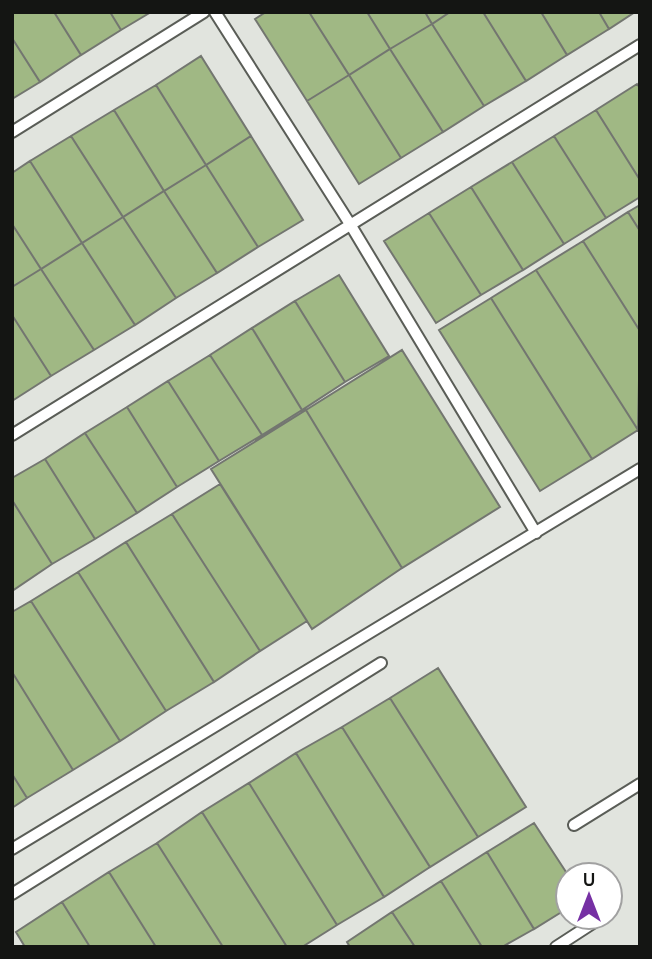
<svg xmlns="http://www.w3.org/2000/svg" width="652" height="959" viewBox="0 0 652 959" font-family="Karla,sans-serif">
	<rect width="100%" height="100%" fill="#e1e4de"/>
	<path fill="#a0b884" stroke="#737670" stroke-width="2" d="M 12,12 L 54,12 L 81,55 L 40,82 L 12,38 Z
		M 54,12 L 110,12 L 121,30 L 81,55 Z
		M 110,12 L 151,12 L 121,30 Z
		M 266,12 L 309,12 L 349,75 L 307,101 L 255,19 Z
		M 309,12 L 367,12 L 390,49 L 349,75 Z
		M 367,12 L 425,12 L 432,24 L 390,49 Z
		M 425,12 L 450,12 L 432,24 Z
		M 450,12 L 483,12 L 526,81 L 484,106 L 432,24 Z
		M 483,12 L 541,12 L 567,55 L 526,81 Z
		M 541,12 L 599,12 L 609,29 L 567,55 Z
		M 599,12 L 635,12 L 609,29 Z
		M 432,24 L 484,106 L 443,132 L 390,49 Z
		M 12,38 L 40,82 L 12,99 Z
		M 390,49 L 443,132 L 401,158 L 349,75 Z
		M 201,56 L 251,136 L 206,165 L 156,85 Z
		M 349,75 L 401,158 L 359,184 L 307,101 Z
		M 637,84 L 640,88 L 640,180 L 596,110 Z
		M 156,85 L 206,165 L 164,191 L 114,110 Z
		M 114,110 L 164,191 L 123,217 L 71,136 Z
		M 596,110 L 640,180 L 640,197 L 606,218 L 554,136 Z
		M 71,136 L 123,217 L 82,243 L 30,161 Z
		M 251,136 L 303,220 L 258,247 L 206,165 Z
		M 554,136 L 606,218 L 564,244 L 512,162 Z
		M 30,161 L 82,243 L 41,269 L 12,224 L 12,173 Z
		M 512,162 L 564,244 L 523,270 L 471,187 Z
		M 206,165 L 258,247 L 217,273 L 164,191 Z
		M 471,187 L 523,270 L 481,295 L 429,213 Z
		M 164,191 L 217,273 L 176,298 L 123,217 Z
		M 640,205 L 640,231 L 628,212 Z
		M 628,212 L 640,231 L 640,331 L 583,241 Z
		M 429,213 L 481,295 L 436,323 L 384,241 Z
		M 123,217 L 176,298 L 135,325 L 82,243 Z
		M 12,224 L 41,269 L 12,287 Z
		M 583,241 L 640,331 L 638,430 L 536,270 Z
		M 82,243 L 135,325 L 94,350 L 41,269 Z
		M 41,269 L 94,350 L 51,376 L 12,315 L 12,287 Z
		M 536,270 L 638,430 L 592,459 L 491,298 Z
		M 339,275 L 389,356 L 345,382 L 295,301 Z
		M 491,298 L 592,459 L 540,491 L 439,330 Z
		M 295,301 L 345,382 L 302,410 L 252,328 Z
		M 12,315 L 51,376 L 12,401 Z
		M 252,328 L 302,410 L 262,435 L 210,355 Z
		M 402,350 L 500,507 L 402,568 L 306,410 Z
		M 210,355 L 262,435 L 219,461 L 168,381 Z
		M 168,381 L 219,461 L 177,487 L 127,407 Z
		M 127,407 L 177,487 L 137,513 L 85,433 Z
		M 306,410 L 402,568 L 312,629 L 211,469 Z
		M 85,433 L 137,513 L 95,539 L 45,459 Z
		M 45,459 L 95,539 L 52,564 L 12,500 L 12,478 Z
		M 220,484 L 307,621 L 260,651 L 172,514 Z
		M 12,500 L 52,564 L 12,591 Z
		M 172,514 L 260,651 L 214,682 L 126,542 Z
		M 126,542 L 214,682 L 166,711 L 78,572 Z
		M 78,572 L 166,711 L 120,741 L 31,601 Z
		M 31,601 L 120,741 L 73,770 L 12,672 L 12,612 Z
		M 438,668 L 526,807 L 478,837 L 390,698 Z
		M 12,672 L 73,770 L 27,798 L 12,774 Z
		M 390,698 L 478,837 L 430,867 L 342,727 Z
		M 342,727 L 430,867 L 384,897 L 296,753 Z
		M 296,753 L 384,897 L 337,925 L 249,783 Z
		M 12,774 L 27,798 L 12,808 Z
		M 249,783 L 337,925 L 302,947 L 287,947 L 202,812 Z
		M 202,812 L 287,947 L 223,947 L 157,843 Z
		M 534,823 L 568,875 L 568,908 L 534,929 L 487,852 Z
		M 157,843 L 223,947 L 156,947 L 109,872 Z
		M 487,852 L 534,929 L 502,947 L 482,947 L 441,881 Z
		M 109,872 L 156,947 L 90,947 L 62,902 Z
		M 441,881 L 482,947 L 415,947 L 392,912 Z
		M 62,902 L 90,947 L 25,947 L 16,932 Z
		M 392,912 L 415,947 L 350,947 L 347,942 Z"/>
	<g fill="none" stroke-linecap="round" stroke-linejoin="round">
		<g stroke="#5a5d57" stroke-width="14">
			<path id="lane" d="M 215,12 L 350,224 L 536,533
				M 12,132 L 204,12
				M 12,435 L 640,45
				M 574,825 L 640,784
				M 12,849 L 640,469
				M 12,894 L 381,663
				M 556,947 L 593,923"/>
		</g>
		<use href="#lane" stroke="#fff" stroke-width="10"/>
	</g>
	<rect width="652" height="959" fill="none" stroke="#141513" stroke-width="28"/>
	<g transform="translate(589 896)"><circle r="33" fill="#ffffff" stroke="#a1a1a1" stroke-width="2"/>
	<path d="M0-5L12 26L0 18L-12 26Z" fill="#7630a4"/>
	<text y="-10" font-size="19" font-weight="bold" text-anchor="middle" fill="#141513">U</text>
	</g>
</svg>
